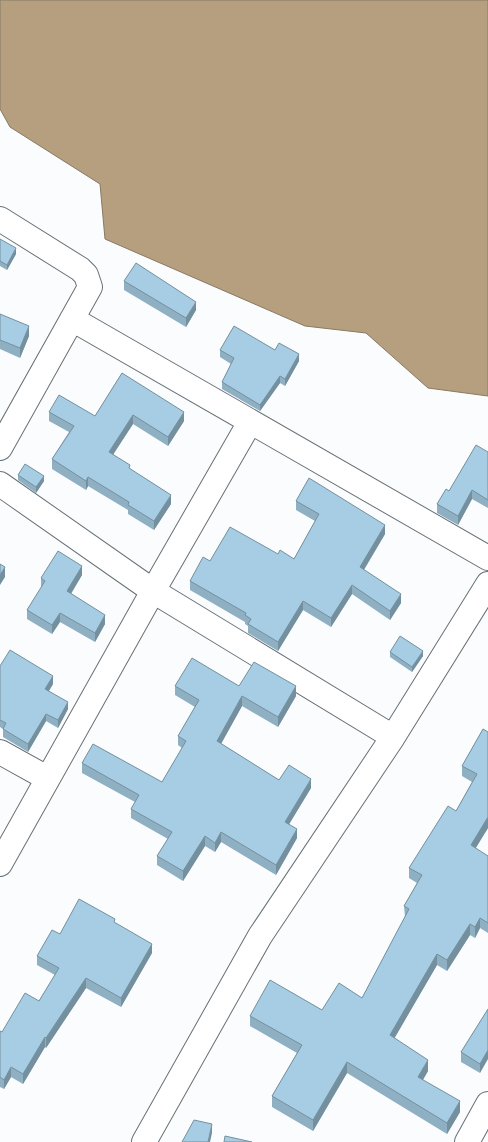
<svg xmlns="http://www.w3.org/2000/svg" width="488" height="1142" viewBox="0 0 488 1142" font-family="'Noto Sans',sans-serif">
	<rect width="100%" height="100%" fill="#fafcfd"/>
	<path fill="#b59f7f" stroke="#887a64" d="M 0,0 L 488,0 L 488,396 L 428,388 L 366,333 L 305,326 L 105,239 L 100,184 L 10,127 L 0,109 Z"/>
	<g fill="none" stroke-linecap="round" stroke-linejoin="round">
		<g stroke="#677177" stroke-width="26">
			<path id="minor" d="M 0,219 L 80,269 L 86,275 L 90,287 L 0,448
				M 72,319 L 488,558
				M 0,484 L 153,591 L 393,737
				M 0,752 L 47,778
				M 0,864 L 153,591 L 250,422
				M 144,1142 L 260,936 L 393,737 L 488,584
				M 467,1142 L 488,1104"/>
		</g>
		<use href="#minor" stroke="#fff" stroke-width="24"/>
	</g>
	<path fill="#8fb0c3" d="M 0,239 L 16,254 L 7,270 L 0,266 Z
		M 124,281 L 196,310 L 186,327 L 124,290 Z
		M 0,314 L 29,336 L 20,358 L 0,349 Z
		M 220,350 L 275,350 L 299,361 L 285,386 L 280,383 L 260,411 L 222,389 L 222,382 L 231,364 L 220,357 Z
		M 122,373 L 184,421 L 168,446 L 133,424 L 113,454 L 171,504 L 154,530 L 128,514 L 128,510 L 88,486 L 86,490 L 52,469 L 52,459 L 69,432 L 49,421 L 49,412 L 95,416 Z
		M 488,452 L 488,508 L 472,499 L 458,525 L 437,513 L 437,504 L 449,491 Z
		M 18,475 L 44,481 L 36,493 L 18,480 Z
		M 296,501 L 385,534 L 364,570 L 401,603 L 390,620 L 352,594 L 331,627 L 303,610 L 278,651 L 248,633 L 248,626 L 245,624 L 245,622 L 190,590 L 190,581 L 210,561 L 278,554 L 294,559 L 315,521 L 296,510 Z
		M 82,575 L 71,594 L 105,624 L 95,642 L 60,622 L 52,634 L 27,619 L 27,610 L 41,588 L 41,578 Z
		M 390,652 L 423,656 L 412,672 L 390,657 Z
		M 0,666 L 53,684 L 49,691 L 68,709 L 58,728 L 46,721 L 28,752 L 3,737 L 3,729 L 0,727 Z
		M 175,686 L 239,686 L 296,696 L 278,727 L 242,706 L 221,744 L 279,780 L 311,788 L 289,824 L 297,838 L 276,875 L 221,842 L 215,852 L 205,846 L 183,881 L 157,865 L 157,856 L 168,839 L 131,818 L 131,809 L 135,802 L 82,773 L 82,763 L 162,782 L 182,748 L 178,745 L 178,736 L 195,707 L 175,695 Z
		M 483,729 L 488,828 L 475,848 L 488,856 L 488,933 L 480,928 L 475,938 L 470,935 L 447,971 L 437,965 L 394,1038 L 428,1071 L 423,1080 L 460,1112 L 447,1134 L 347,1073 L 313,1131 L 272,1107 L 272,1096 L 297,1053 L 250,1026 L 250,1016 L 322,1010 L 362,998 L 405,917 L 404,906 L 417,883 L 409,878 L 409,868 L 456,811 L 472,782 L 462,776 L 462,766 Z
		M 115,923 L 152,953 L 121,1007 L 86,988 L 46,1048 L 45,1047 L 23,1084 L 11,1077 L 4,1089 L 0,1087 L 0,1031 L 2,1032 L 39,1001 L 55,975 L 37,965 L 37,956 L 60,934 Z
		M 488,1009 L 480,1073 L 461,1062 L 461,1052 Z"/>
	<path fill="#74909f" d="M 16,248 L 16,254 L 7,270 L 7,265 Z
		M 196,302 L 196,310 L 186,327 L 186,318 Z
		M 29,326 L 29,336 L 20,358 L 20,348 Z
		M 299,354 L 299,361 L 285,386 L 285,379 Z
		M 280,376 L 280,383 L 260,411 L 260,405 Z
		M 184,412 L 184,421 L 168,446 L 168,437 Z
		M 133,415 L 133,424 L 109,461 L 109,452 Z
		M 44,476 L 44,481 L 36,493 L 36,487 Z
		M 88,477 L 88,486 L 86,490 L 86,481 Z
		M 472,490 L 472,499 L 458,525 L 458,516 Z
		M 171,495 L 171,504 L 154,530 L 154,521 Z
		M 385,525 L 385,534 L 360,576 L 360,567 Z
		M 82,566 L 82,575 L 67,600 L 67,591 Z
		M 5,567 L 5,577 L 0,585 L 0,575 Z
		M 352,585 L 352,594 L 331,627 L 331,618 Z
		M 401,594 L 401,603 L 390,620 L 390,611 Z
		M 303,601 L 303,610 L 278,651 L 278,642 Z
		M 60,613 L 60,622 L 52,634 L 52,625 Z
		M 105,615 L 105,624 L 95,642 L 95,633 Z
		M 423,651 L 423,656 L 412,672 L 412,667 Z
		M 53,676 L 53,684 L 45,697 L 45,689 Z
		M 296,686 L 296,696 L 278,727 L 278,717 Z
		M 242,696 L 242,706 L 217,751 L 217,741 Z
		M 68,702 L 68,709 L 58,728 L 58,720 Z
		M 46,714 L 46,721 L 28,752 L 28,744 Z
		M 311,779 L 311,788 L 285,831 L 285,822 Z
		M 488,817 L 488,828 L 471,856 L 471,845 Z
		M 297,829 L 297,838 L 276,875 L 276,865 Z
		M 221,832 L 221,842 L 215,852 L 215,843 Z
		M 205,836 L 205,846 L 183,881 L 183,871 Z
		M 480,918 L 480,928 L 475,938 L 475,927 Z
		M 470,924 L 470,935 L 447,971 L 447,960 Z
		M 152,944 L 152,953 L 121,1007 L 121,998 Z
		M 437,954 L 437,965 L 390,1046 L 390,1035 Z
		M 86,978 L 86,988 L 46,1048 L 46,1038 Z
		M 45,1037 L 45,1047 L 23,1084 L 23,1074 Z
		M 488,1050 L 488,1059 L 480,1073 L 480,1064 Z
		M 428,1060 L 428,1071 L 418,1088 L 418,1077 Z
		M 347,1062 L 347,1073 L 313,1131 L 313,1120 Z
		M 11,1067 L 11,1077 L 4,1089 L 4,1080 Z
		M 460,1101 L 460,1112 L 447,1134 L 447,1123 Z
		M 212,1124 L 212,1133 L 210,1142 L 208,1142 Z"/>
	<path fill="#a6cde3" stroke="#74909f" d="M 0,239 L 16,248 L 7,265 L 0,261 Z
		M 136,263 L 196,302 L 186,318 L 124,281 Z
		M 0,314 L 29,326 L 20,348 L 0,340 Z
		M 234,326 L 275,350 L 279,343 L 299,354 L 285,379 L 280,376 L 260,405 L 222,382 L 234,358 L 220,350 Z
		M 122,373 L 184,412 L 168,437 L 133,415 L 109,452 L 130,465 L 129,468 L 171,495 L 154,521 L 128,505 L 129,502 L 88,477 L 86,481 L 52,459 L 74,426 L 49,412 L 59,395 L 95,416 Z
		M 476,445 L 488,452 L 488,500 L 472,490 L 458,516 L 437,504 L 446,489 L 449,491 Z
		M 25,464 L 44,476 L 36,487 L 18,475 Z
		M 309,478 L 385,525 L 360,567 L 401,594 L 390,611 L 352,585 L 331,618 L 303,601 L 278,642 L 248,624 L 251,619 L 245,615 L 246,613 L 190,581 L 203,557 L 210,561 L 230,527 L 278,554 L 280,550 L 294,559 L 319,514 L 296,501 Z
		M 58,551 L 82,566 L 67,591 L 105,615 L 95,633 L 60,613 L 52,625 L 27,610 L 45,581 L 41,578 Z
		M 0,564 L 5,567 L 0,575 Z
		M 400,636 L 423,651 L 412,667 L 390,652 Z
		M 10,650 L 53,676 L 45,689 L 68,702 L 58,720 L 46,714 L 28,744 L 3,729 L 6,723 L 0,720 L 0,666 Z
		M 192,658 L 239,686 L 254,662 L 296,686 L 278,717 L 242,696 L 217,741 L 279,780 L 289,765 L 311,779 L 285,822 L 297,829 L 276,865 L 221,832 L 215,843 L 205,836 L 183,871 L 157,856 L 172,832 L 131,809 L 139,795 L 82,763 L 93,744 L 162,782 L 186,741 L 178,736 L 199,700 L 175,686 Z
		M 483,729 L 488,732 L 488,817 L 471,845 L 488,856 L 488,923 L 480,918 L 475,927 L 470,924 L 447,960 L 437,954 L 390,1035 L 428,1060 L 418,1077 L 460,1101 L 447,1123 L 347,1062 L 313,1120 L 272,1096 L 302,1045 L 250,1016 L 270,980 L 322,1010 L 339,983 L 362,998 L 409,909 L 404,906 L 422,875 L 409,868 L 448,806 L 456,811 L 477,774 L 462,766 Z
		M 79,899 L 115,919 L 114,922 L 152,944 L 121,998 L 86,978 L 46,1038 L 45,1037 L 23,1074 L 11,1067 L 4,1080 L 0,1077 L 0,1031 L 2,1032 L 25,993 L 39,1001 L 59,968 L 37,956 L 52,930 L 60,934 Z
		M 488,1009 L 488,1050 L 480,1064 L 461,1052 Z
		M 194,1120 L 212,1124 L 208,1142 L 182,1142 Z
		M 225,1136 L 252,1142 L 224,1142 Z"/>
</svg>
